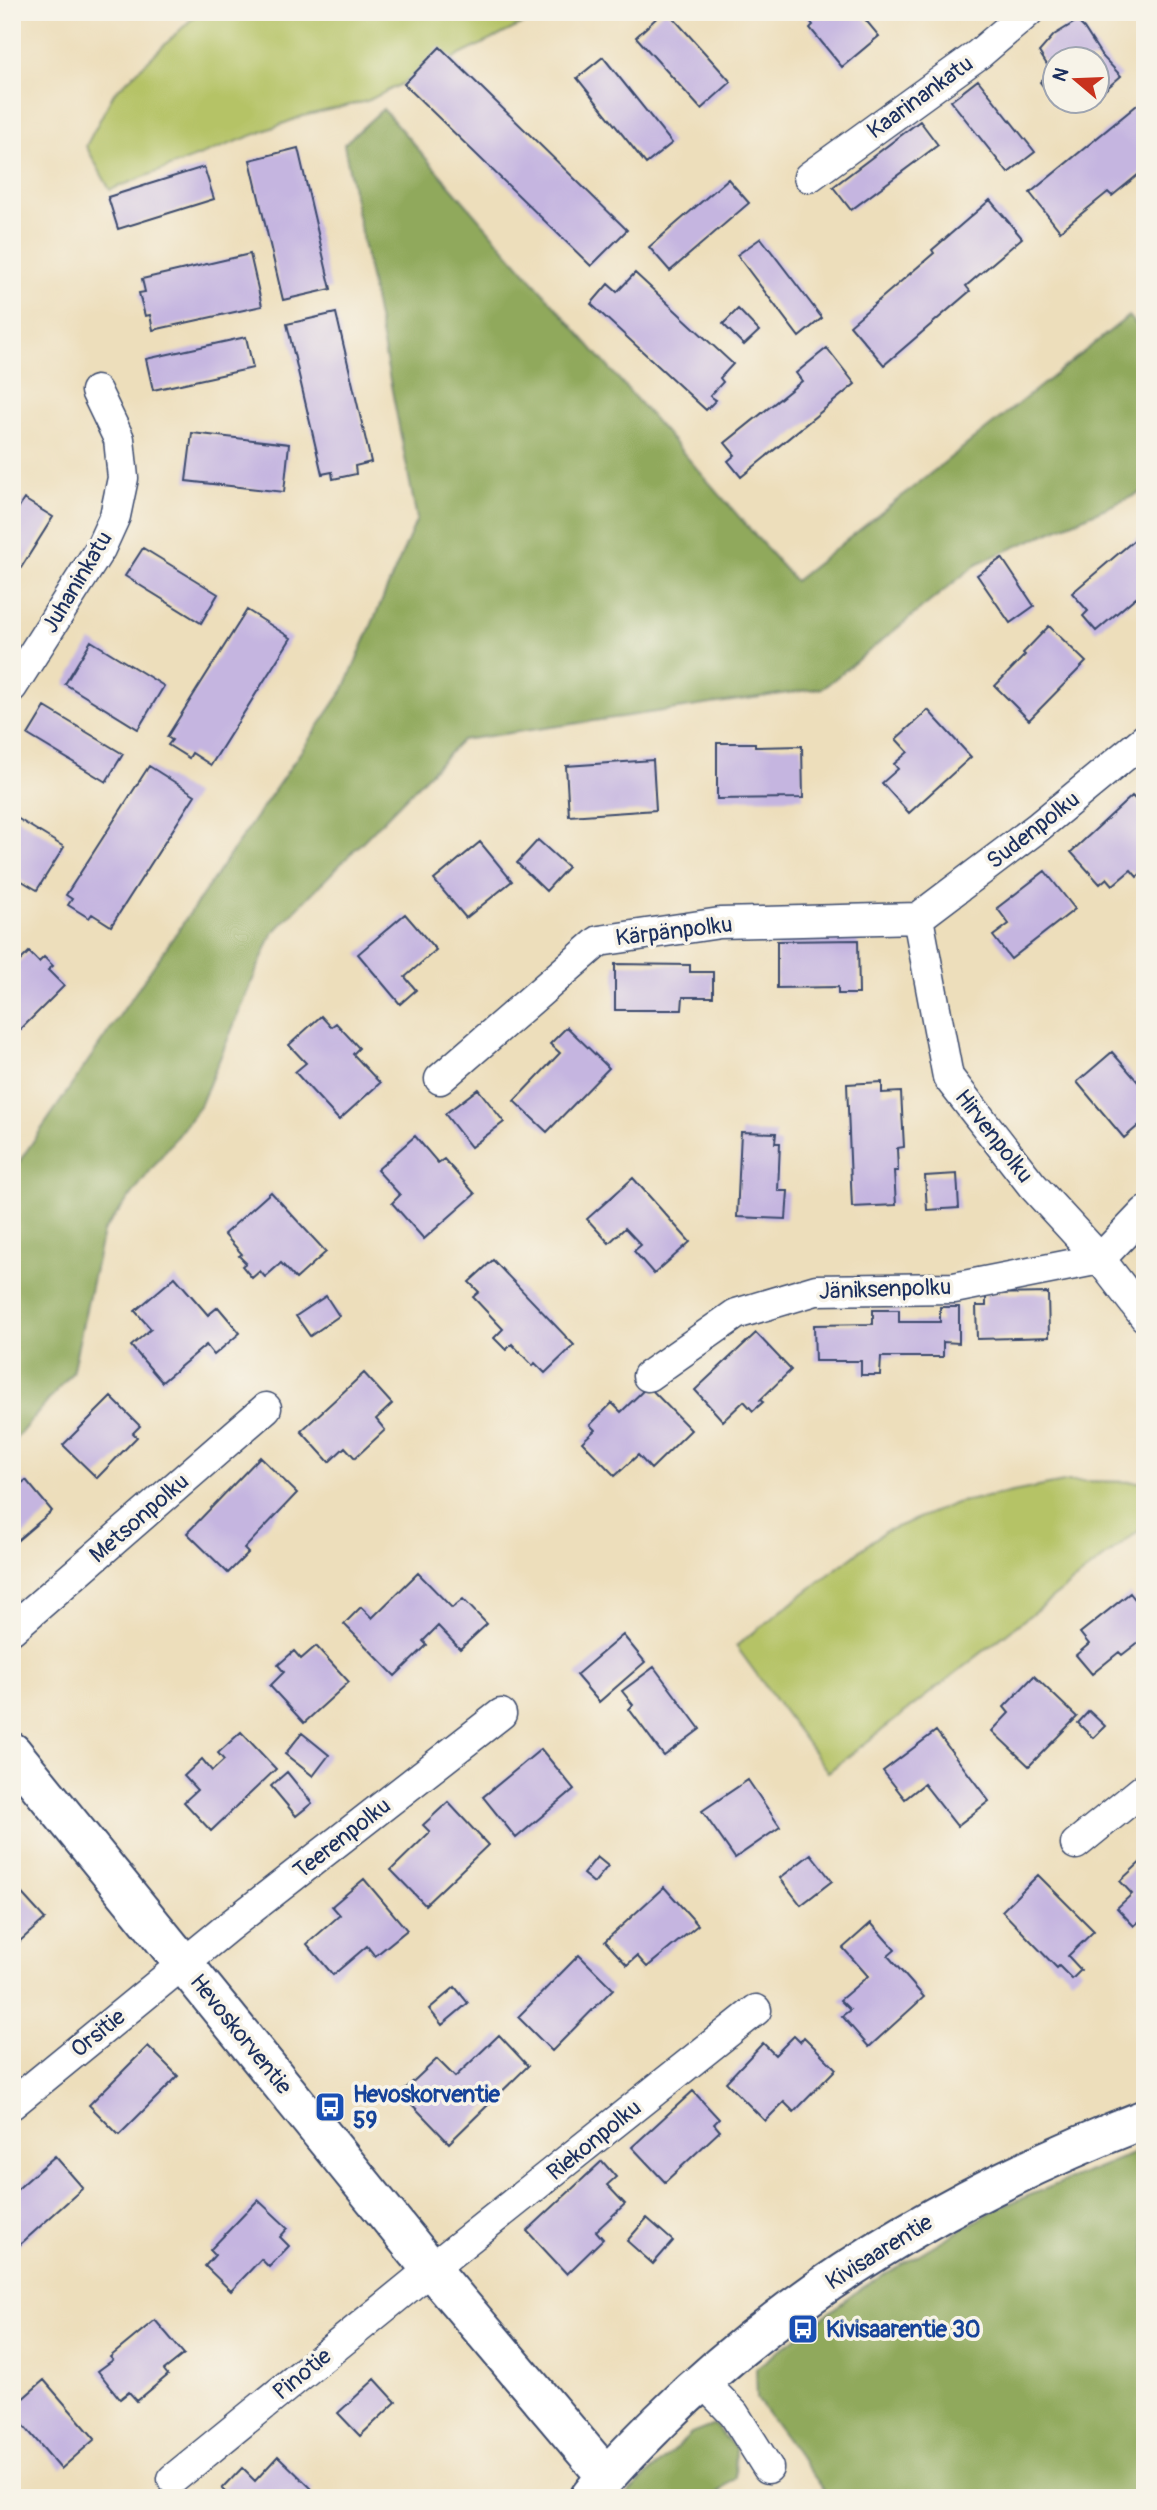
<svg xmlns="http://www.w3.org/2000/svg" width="1157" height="2510" viewBox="0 0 1157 2510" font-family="Pangolin,sans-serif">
	<rect width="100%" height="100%" fill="#f7f3e8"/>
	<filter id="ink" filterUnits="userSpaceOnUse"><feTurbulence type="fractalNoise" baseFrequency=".0143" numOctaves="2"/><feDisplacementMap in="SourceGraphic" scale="14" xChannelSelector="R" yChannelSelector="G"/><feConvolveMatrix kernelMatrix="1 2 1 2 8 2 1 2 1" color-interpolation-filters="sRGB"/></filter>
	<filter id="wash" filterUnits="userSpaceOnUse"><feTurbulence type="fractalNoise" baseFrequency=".00686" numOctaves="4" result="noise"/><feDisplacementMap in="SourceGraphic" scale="28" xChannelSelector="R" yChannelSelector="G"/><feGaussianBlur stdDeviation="1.57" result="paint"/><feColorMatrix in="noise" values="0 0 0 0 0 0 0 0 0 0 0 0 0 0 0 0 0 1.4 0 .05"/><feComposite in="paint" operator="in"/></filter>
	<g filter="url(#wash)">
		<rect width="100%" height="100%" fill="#eddebb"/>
		<path fill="#b5c366" stroke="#687962" stroke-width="2" d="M 199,12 L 547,12 L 367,101 L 303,116 L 110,190 L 86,146 L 114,93 Z
			M 1069,1481 L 1145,1482 L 1145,1526 L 828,1772 L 736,1646 L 884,1532 L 956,1503 Z"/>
		<path fill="#90a95b" stroke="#566c5c" stroke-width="2" d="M 383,109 L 795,581 L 1129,316 L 1145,335 L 1145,491 L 978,563 L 823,688 L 462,740 L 272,934 L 200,1106 L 103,1232 L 72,1373 L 12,1443 L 12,1172 L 344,689 L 417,519 L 344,144 Z
			M 1145,2149 L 1145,2498 L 830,2498 L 757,2399 L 756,2368 L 860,2289 L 998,2208 Z
			M 714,2425 L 736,2449 L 735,2478 L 713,2498 L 623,2498 L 691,2434 Z"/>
		<g id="blocks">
			<path fill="#c5b5e0" d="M 663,12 L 668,12 L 731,82 L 701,109 L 636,37 Z
				M 803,12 L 859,12 L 879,36 L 842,67 L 810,28 L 813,25 Z
				M 1077,21 L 1084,28 L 1102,56 L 1121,76 L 1098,96 L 1098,60 L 1056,60 L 1056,98 L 1053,99 L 1040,82 L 1051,71 L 1039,52 L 1054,35 Z
				M 440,47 L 627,230 L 591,266 L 404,84 Z
				M 603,57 L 672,143 L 646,164 L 577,78 Z
				M 978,80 L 1035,152 L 1008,173 L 951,101 Z
				M 1142,101 L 1145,105 L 1145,169 L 1112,196 L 1108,192 L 1060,231 L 1030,193 Z
				M 1071,102 L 1092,102 L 1078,110 Z
				M 920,121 L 938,145 L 851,210 L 833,187 Z
				M 298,148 L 331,289 L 283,300 L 250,160 Z
				M 204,167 L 214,199 L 118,229 L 108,197 Z
				M 728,179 L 749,203 L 670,271 L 649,247 Z
				M 990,200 L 1022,238 L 966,286 L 970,291 L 884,365 L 850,325 L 934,253 L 932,250 Z
				M 761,238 L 822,318 L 799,337 L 737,255 Z
				M 250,254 L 262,306 L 153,330 L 150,315 L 145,316 L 139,293 L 145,292 L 142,279 Z
				M 635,273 L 733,364 L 720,378 L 723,382 L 710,396 L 716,400 L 706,410 L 591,304 L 608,284 L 617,292 Z
				M 738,309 L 759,331 L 744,345 L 723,324 Z
				M 336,313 L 371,462 L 355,466 L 356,474 L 333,479 L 332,472 L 322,474 L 287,324 Z
				M 246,337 L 253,368 L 153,390 L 146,359 Z
				M 827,348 L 855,384 L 741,477 L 728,461 L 735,455 L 725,443 L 802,381 L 796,373 Z
				M 192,433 L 289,444 L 284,492 L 186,481 Z
				M 24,499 L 53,517 L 12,582 L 12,518 Z
				M 1139,536 L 1145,543 L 1145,608 L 1136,597 L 1096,631 L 1083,616 L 1088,611 L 1072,593 Z
				M 143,548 L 218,594 L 201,623 L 125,576 Z
				M 1002,558 L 1034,606 L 1010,623 L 977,575 Z
				M 247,610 L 291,638 L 211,765 L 192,753 L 189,758 L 168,745 L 172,740 L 167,737 Z
				M 1049,626 L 1086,662 L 1029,720 L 995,686 L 1025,655 L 1023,653 Z
				M 91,641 L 164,686 L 138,729 L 65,684 Z
				M 45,707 L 123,754 L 106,782 L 28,735 Z
				M 928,710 L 971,757 L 909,813 L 882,783 L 898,769 L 894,764 L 908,752 L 896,739 Z
				M 717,743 L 755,743 L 755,747 L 802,746 L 803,798 L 717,799 Z
				M 653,760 L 656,810 L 569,816 L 566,766 Z
				M 149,766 L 195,795 L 111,926 L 92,914 L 89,918 L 68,905 L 72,899 L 66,895 Z
				M 1132,796 L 1145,809 L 1145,870 L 1137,877 L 1131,870 L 1113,885 L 1107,878 L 1100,884 L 1071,852 Z
				M 12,815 L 64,847 L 37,890 L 12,875 Z
				M 538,840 L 568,867 L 546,891 L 517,863 Z
				M 480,842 L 512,881 L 466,918 L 434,880 Z
				M 1045,871 L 1075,909 L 1011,959 L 993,936 L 1009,924 L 997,908 Z
				M 405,914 L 436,950 L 405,977 L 416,990 L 400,1004 L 358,954 Z
				M 858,940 L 859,994 L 838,994 L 838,987 L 777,988 L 777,941 Z
				M 29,952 L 39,962 L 44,957 L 53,966 L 48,970 L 64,986 L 12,1038 L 12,969 Z
				M 615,964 L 690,965 L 690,972 L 713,972 L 713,997 L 683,997 L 682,1010 L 615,1010 Z
				M 321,1016 L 331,1027 L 336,1023 L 359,1048 L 353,1054 L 380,1083 L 339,1120 L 295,1072 L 306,1063 L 289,1045 Z
				M 567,1027 L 609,1068 L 547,1132 L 514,1101 L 560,1053 L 550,1044 Z
				M 1112,1052 L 1145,1090 L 1145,1120 L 1124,1138 L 1077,1082 Z
				M 882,1082 L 882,1093 L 901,1092 L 904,1147 L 897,1148 L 898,1171 L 894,1171 L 896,1205 L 852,1207 L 847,1084 Z
				M 478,1089 L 504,1122 L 471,1147 L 445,1114 Z
				M 741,1132 L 776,1133 L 775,1143 L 780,1143 L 778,1191 L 788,1191 L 786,1219 L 737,1217 Z
				M 415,1136 L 438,1163 L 444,1159 L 475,1194 L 424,1239 L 392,1203 L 400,1195 L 377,1170 Z
				M 957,1174 L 959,1208 L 927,1210 L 925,1176 Z
				M 633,1178 L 690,1242 L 654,1274 L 634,1251 L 641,1245 L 625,1228 L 609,1243 L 587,1219 Z
				M 271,1192 L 326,1252 L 296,1279 L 281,1263 L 265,1277 L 260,1271 L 252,1278 L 242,1266 L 246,1263 L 239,1256 L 242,1254 L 224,1234 Z
				M 493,1260 L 574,1345 L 545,1373 L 535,1363 L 533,1366 L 512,1344 L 506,1350 L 494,1338 L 503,1329 L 473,1297 L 479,1292 L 469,1282 Z
				M 175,1277 L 208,1315 L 218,1307 L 240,1333 L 214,1355 L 206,1345 L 162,1382 L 131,1346 L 151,1329 L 135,1311 Z
				M 1048,1293 L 1049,1337 L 977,1339 L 976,1306 L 986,1306 L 986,1294 Z
				M 326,1296 L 339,1316 L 310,1336 L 296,1316 Z
				M 940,1307 L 959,1307 L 959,1343 L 943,1342 L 943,1357 L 881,1357 L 880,1375 L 861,1375 L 861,1361 L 815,1361 L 814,1325 L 873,1324 L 873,1310 L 899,1310 L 899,1322 L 940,1322 Z
				M 756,1333 L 791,1370 L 760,1400 L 763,1402 L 753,1411 L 744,1401 L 723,1421 L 695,1390 Z
				M 364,1373 L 392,1404 L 376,1419 L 385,1430 L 355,1458 L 345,1447 L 329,1462 L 301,1431 Z
				M 648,1386 L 691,1430 L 651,1469 L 638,1455 L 615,1476 L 582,1442 L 595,1430 L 590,1425 L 612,1403 L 621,1412 Z
				M 111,1397 L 140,1426 L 133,1433 L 137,1437 L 97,1478 L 63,1445 Z
				M 260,1457 L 297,1493 L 244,1549 L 248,1553 L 228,1573 L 187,1533 Z
				M 26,1480 L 52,1511 L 12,1545 L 12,1491 Z
				M 418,1573 L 452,1608 L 463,1599 L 487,1624 L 460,1649 L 438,1626 L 423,1641 L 427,1645 L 395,1676 L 344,1624 L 361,1607 L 372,1618 Z
				M 1130,1593 L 1145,1612 L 1145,1637 L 1122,1655 L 1119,1652 L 1092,1674 L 1076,1655 L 1089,1644 L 1080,1633 Z
				M 623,1635 L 645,1662 L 599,1702 L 576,1675 Z
				M 316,1646 L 349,1682 L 304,1723 L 270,1686 L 284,1672 L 278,1665 L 294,1651 L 301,1659 Z
				M 654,1667 L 700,1729 L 664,1756 L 629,1709 L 633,1705 L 622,1691 Z
				M 1034,1676 L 1077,1717 L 1029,1766 L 992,1731 L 1009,1713 L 1004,1707 Z
				M 1089,1711 L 1105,1726 L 1093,1738 L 1078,1723 Z
				M 936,1731 L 989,1801 L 957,1826 L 924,1784 L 905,1799 L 883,1771 Z
				M 241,1732 L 276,1769 L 211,1831 L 184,1802 L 197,1790 L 184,1776 L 202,1759 L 212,1771 L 224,1760 L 218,1753 Z
				M 302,1733 L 329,1755 L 313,1776 L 285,1754 Z
				M 541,1749 L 574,1789 L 516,1838 L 483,1797 Z
				M 287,1772 L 312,1803 L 296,1816 L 271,1786 Z
				M 748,1780 L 780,1827 L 735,1858 L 702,1811 Z
				M 448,1802 L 488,1845 L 425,1905 L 391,1870 L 430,1832 L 423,1825 Z
				M 811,1854 L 832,1881 L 801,1905 L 780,1878 Z
				M 597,1857 L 608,1866 L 594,1883 L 583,1874 Z
				M 1145,1858 L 1145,1916 L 1134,1926 L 1117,1908 L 1132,1894 L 1120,1881 Z
				M 1038,1875 L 1094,1931 L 1068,1956 L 1081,1970 L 1072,1979 L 1059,1966 L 1057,1968 L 1002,1911 Z
				M 364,1879 L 407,1930 L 375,1956 L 367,1946 L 333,1975 L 307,1944 L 340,1915 L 332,1906 Z
				M 15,1886 L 45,1919 L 12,1948 L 12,1888 Z
				M 664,1887 L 698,1925 L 647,1967 L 637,1956 L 627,1965 L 605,1941 Z
				M 871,1923 L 895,1950 L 888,1956 L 924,1997 L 869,2047 L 842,2016 L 850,2010 L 840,2000 L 868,1976 L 843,1948 Z
				M 579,1955 L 613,1989 L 552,2051 L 518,2017 Z
				M 455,1987 L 468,2003 L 442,2025 L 429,2009 Z
				M 499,2035 L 528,2066 L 449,2143 L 401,2093 L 437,2059 L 455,2077 Z
				M 794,2036 L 800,2042 L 804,2037 L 836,2069 L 794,2112 L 784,2102 L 765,2121 L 726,2082 L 763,2043 L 775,2055 Z
				M 148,2046 L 178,2076 L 119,2135 L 89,2105 Z
				M 693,2091 L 719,2119 L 714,2124 L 720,2131 L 665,2182 L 632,2147 Z
				M 55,2156 L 83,2188 L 16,2248 L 12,2244 L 12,2194 Z
				M 602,2161 L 616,2177 L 607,2185 L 625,2204 L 596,2231 L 603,2239 L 567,2274 L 527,2231 Z
				M 258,2200 L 288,2228 L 280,2237 L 289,2246 L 269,2267 L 261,2259 L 231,2291 L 205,2266 L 215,2255 L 210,2250 Z
				M 647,2218 L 673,2241 L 653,2264 L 627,2241 Z
				M 155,2320 L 184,2354 L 164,2370 L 168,2375 L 137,2401 L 129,2392 L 120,2399 L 98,2371 L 113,2360 L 110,2357 Z
				M 375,2379 L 396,2402 L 360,2436 L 338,2413 Z
				M 44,2380 L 95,2439 L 61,2469 L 12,2412 L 12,2408 Z
				M 278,2456 L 313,2490 L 305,2498 L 231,2498 L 222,2489 L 242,2468 L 255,2481 Z"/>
		</g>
	</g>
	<g filter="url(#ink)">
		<use href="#blocks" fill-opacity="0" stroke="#3a496c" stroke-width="2"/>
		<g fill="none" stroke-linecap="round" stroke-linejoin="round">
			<g stroke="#3a496c" stroke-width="33">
				<path id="street" d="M 809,177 L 979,54 L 1028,12
					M 12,687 L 100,549 L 115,516 L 123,478 L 119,439 L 96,391
					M 918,918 L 948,1077 L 1032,1185 L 1100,1259 L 1145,1317
					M 918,918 L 1037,828 L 1145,739
					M 440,1079 L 599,941 L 720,923 L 918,918
					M 648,1376 L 736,1314 L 816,1290 L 954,1288 L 1100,1259 L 1145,1212
					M 12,1629 L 266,1408
					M 1076,1844 L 1145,1788
					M 12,2104 L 228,1927 L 501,1714
					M 701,2380 L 734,2414 L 768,2468
					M 173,2479 L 431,2269 L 756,2010"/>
			</g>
			<g stroke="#3a496c" stroke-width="42">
				<path id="secondary" d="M 12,1752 L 431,2269 L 606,2476
					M 589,2498 C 611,2469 636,2445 661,2420 C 797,2285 967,2188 1145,2119"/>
			</g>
			<use href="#street" stroke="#fff" stroke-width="30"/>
			<use href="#secondary" stroke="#fff" stroke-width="38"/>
		</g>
	</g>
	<defs>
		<g id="bus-square" transform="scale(1.575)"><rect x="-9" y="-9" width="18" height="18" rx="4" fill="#1a4fb4" stroke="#f7f3e8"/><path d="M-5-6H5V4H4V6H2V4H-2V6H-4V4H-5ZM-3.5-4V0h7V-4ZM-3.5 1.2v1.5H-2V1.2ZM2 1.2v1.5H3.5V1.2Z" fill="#fff"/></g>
	</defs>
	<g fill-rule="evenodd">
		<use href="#bus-square" x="330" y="2107"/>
		<use href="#bus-square" x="803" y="2329"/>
	</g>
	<g text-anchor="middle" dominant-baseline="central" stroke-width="7" stroke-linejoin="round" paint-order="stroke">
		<g font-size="23" fill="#1b2f5e" stroke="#f7f3e8">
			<text transform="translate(920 97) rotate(-36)">Kaarinankatu</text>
			<text transform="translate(77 582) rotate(-59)">Juhaninkatu</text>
			<text transform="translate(1033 830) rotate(-38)">Sudenpolku</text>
			<text transform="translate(674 931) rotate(-7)">Kärpänpolku</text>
			<text transform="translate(994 1136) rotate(52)">Hirvenpolku</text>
			<text transform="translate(885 1289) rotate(-2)">Jäniksenpolku</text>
			<text transform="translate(139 1518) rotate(-41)">Metsonpolku</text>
			<text transform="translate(342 1838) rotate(-38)">Teerenpolku</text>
			<text transform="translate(98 2033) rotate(-39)">Orsitie</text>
			<text transform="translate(241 2034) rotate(51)">Hevoskorventie</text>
			<text transform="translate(594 2140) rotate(-39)">Riekonpolku</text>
			<text transform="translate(879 2252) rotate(-32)">Kivisaarentie</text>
			<text transform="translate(302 2374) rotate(-39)">Pinotie</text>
		</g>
		<g font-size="23" font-weight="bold" fill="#164399" stroke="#f7f3e8" text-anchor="start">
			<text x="353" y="2094">Hevoskorventie<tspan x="353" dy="26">59</tspan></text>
			<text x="826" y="2329">Kivisaarentie 30</text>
		</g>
	</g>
	<rect width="1157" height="2510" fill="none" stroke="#f7f3e8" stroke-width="42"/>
	<g transform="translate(1076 80) rotate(289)"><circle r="33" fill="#f7f3e8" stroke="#9fa5b1" stroke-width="2"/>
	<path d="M0-5L12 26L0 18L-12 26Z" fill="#c8321e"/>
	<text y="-10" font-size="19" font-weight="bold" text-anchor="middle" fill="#1b2f5e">N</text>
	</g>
</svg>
